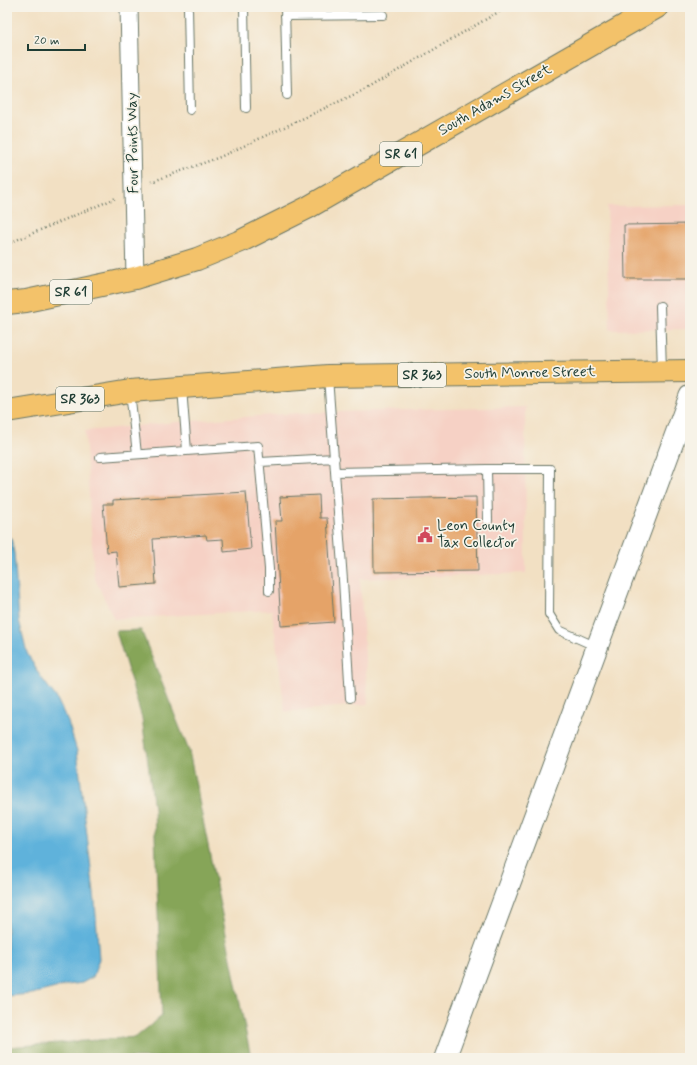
<svg xmlns="http://www.w3.org/2000/svg" width="697" height="1065" viewBox="0 0 697 1065" font-family="Mynerve,sans-serif">
	<rect width="100%" height="100%" fill="#f7f3e8"/>
	<filter id="ink" filterUnits="userSpaceOnUse"><feTurbulence type="fractalNoise" baseFrequency=".025" numOctaves="2"/><feDisplacementMap in="SourceGraphic" scale="8" xChannelSelector="R" yChannelSelector="G"/><feConvolveMatrix kernelMatrix="1 2 1 2 8 2 1 2 1" color-interpolation-filters="sRGB"/></filter>
	<filter id="wash" filterUnits="userSpaceOnUse"><feTurbulence type="fractalNoise" baseFrequency=".012" numOctaves="4" result="noise"/><feDisplacementMap in="SourceGraphic" scale="16" xChannelSelector="R" yChannelSelector="G"/><feGaussianBlur stdDeviation="0.9" result="paint"/><feColorMatrix in="noise" values="0 0 0 0 0 0 0 0 0 0 0 0 0 0 0 0 0 1.4 0 .05"/><feComposite in="paint" operator="in"/></filter>
	<g filter="url(#wash)">
		<rect width="100%" height="100%" fill="#f2e0c3"/>
		<path fill="#f6d1c5" d="M 690,205 L 690,329 L 610,330 L 607,206 Z
			M 525,407 L 526,573 L 360,579 L 368,704 L 285,712 L 272,610 L 114,619 L 94,577 L 85,431 L 166,423 L 298,413 Z"/>
		<path fill="#86a558" stroke="#527146" d="M 141,630 L 189,751 L 251,1058 L 7,1058 L 7,1047 L 136,1037 L 162,1016 L 154,809 L 142,718 L 116,631 Z"/>
		<path fill="#5fb2db" stroke="#3f7888" d="M 7,538 L 11,538 L 14,553 L 19,620 L 27,653 L 40,676 L 56,697 L 68,722 L 77,751 L 95,902 L 99,959 L 93,977 L 82,983 L 67,985 L 32,994 L 7,996 Z"/>
		<g id="blocks">
			<path fill="#e5a367" d="M 690,224 L 690,279 L 625,279 L 624,225 Z
				M 246,492 L 251,549 L 224,552 L 223,539 L 207,540 L 206,535 L 153,539 L 156,584 L 119,587 L 116,551 L 107,552 L 103,504 L 113,504 L 113,500 Z
				M 319,495 L 320,518 L 327,518 L 334,622 L 281,626 L 275,521 L 282,521 L 280,497 Z
				M 476,497 L 478,571 L 374,572 L 373,499 Z"/>
		</g>
	</g>
	<g filter="url(#ink)">
		<use href="#blocks" fill-opacity="0" stroke="#697666" stroke-width="1"/>
		<g fill="none" stroke-linecap="round" stroke-linejoin="round">
			<g stroke="#697666" stroke-width="10">
				<path id="service" d="M 188,7 L 190,110
					M 244,7 L 246,108
					M 285,7 L 287,95
					M 285,16 L 383,15
					M 660,306 L 662,371
					M 328,377 L 343,580 L 350,698
					M 182,388 L 187,451
					M 130,391 L 137,454
					M 100,457 L 258,446 L 269,569 L 269,591
					M 260,462 L 335,458
					M 487,469 L 550,469 L 549,614 L 559,630 L 597,647
					M 335,472 L 487,469 L 488,521"/>
			</g>
			<g stroke="#697666" stroke-width="19">
				<path id="minor" d="M 129,7 L 135,278"/>
			</g>
			<g stroke="#697666" stroke-width="23">
				<path id="tertiary" d="M 445,1058 L 690,396"/>
			</g>
			<g stroke="#697666" stroke-width="24">
				<path id="primary" d="M 7,303 L 26,301 L 135,278 L 197,259 L 241,241 L 307,208 L 657,7
					M 7,411 L 130,391 L 328,376 L 690,371"/>
			</g>
			<path stroke="#697666" stroke-width="2.5" stroke-dasharray="1 3" stroke-linecap="butt" d="M 151,182 L 220,157 L 366,89 L 507,7
				M 7,244 L 116,198"/>
			<use href="#service" stroke="#fff" stroke-width="8"/>
			<use href="#minor" stroke="#fff" stroke-width="17"/>
			<use href="#tertiary" stroke="#fff" stroke-width="21"/>
			<use href="#primary" stroke="#f3c26a" stroke-width="22"/>
		</g>
	</g>
	<defs>
		<g id="civic-bare" transform="scale(1.2)"><path d="M-.6-6.5H3V-4.5H.6V-3L4-1V1h2V6H-6V1h2V-1L-.6-3ZM-1.2 2.5V6h2.4V2.5Z" fill="#d1495b" stroke="#f7f3e8" stroke-width="2.5" paint-order="stroke"/></g>
	</defs>
	<g fill-rule="evenodd">
		<use href="#civic-bare" x="425" y="535"/>
	</g>
	<g text-anchor="middle" dominant-baseline="central" stroke-width="3.5" stroke-linejoin="round" paint-order="stroke">
		<g fill="#f7f3e8" stroke="#60746a" stroke-width="1">
			<rect x="380" y="142" width="42" height="24" rx="3"/>
			<rect x="50" y="280" width="42" height="24" rx="3"/>
			<rect x="398" y="363" width="48" height="24" rx="3"/>
			<rect x="56" y="387" width="48" height="24" rx="3"/>
		</g>
		<g font-size="14" font-weight="bold" fill="#1f3d34">
			<text x="401" y="154">SR 61</text>
			<text x="71" y="292">SR 61</text>
			<text x="422" y="375">SR 363</text>
			<text x="80" y="399">SR 363</text>
		</g>
		<g font-size="15" fill="#1f3d34" stroke="#f7f3e8">
			<text transform="translate(495 100) rotate(-30)">South Adams Street</text>
			<text transform="translate(133 143) rotate(-91)">Four Points Way</text>
			<text transform="translate(530 373) rotate(-1)">South Monroe Street</text>
		</g>
		<g font-size="15" fill="#1f3d34" stroke="#f7f3e8" text-anchor="start">
			<text x="437" y="526">Leon County<tspan x="437" dy="17">Tax Collector</tspan></text>
		</g>
	</g>
	<rect width="697" height="1065" fill="none" stroke="#f7f3e8" stroke-width="24"/>
	<path d="M28 44v6h57v-6" fill="none" stroke="#1f3d34" stroke-width="2"/>
	<text x="34" y="44" font-size="12" fill="#1f3d34" stroke="#f7f3e8" stroke-width="3" paint-order="stroke">20 m</text>
</svg>
